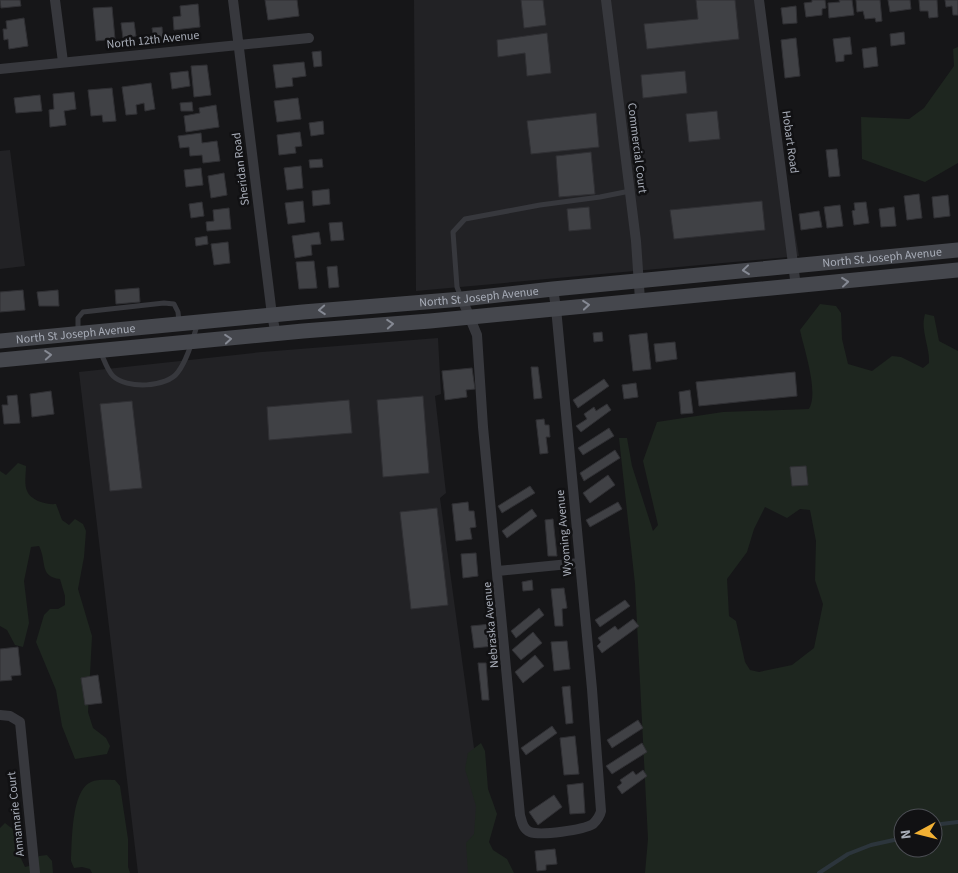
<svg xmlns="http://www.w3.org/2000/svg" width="958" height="873" viewBox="0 0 958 873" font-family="'Source Sans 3',sans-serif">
	<rect width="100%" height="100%" fill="#161618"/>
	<path fill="#222225" d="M 414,0 L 756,0 L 799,256 L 416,291 Z
		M 10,150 L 25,266 L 0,269 L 0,151 Z
		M 438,338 L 441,394 L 435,396 L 446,493 L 440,498 L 491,873 L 138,873 L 79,372 L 262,352 Z"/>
	<path fill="#1e261f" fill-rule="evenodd" d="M 958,47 L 958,163 L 925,182 L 862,159 L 861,117 L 909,119 L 924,108 L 954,66 L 953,49 Z
		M 820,304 L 836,306 L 841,313 L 842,339 L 848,364 L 872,371 L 892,356 L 901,357 L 923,368 L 929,363 C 930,347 920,330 925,314 L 934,316 L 939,341 L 958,351 L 958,873 L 645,873 L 648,839 L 635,584 L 619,438 L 627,438 L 632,466 L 653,531 L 658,525 L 643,461 L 657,422 L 723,412 L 809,409 C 819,392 804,349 800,330 ZM 765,507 L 787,518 L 800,509 L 810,510 L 816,541 L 815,580 L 823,604 L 814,648 L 792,665 L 759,672 L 750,670 L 745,662 L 736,621 L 729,616 L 727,579 L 747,552 L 754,529 ZM 903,818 L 933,818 L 933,848 L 903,848 Z
		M 18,463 L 26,466 C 26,473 24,485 27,491 C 31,501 47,505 56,504 L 62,520 L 69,525 L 75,519 L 83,524 L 86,531 L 84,557 L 78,589 L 92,636 L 88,712 L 93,728 L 106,738 L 110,746 L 107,754 L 75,759 L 62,726 L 56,690 L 36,642 L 44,615 L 50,609 L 58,609 L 65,605 L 65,596 L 60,579 C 39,577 47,561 39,546 L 31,547 L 24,581 L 29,623 L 23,647 L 15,645 L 7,630 L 0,626 L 0,471 L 6,475 Z
		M 481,743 L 485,751 L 488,789 L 497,814 L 489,842 L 493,850 L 507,859 L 514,873 L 468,873 L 466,843 L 474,834 L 476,806 L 465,769 L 468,753 Z
		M 115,780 L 120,786 L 128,839 L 128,867 L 130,873 L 92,873 L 90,869 L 82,867 L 74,868 L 71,861 C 72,843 71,790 91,782 C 97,779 108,780 115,780 Z
		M 5,823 L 19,834 L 18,852 L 25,867 L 33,865 L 39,856 L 47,855 L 52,861 L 53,873 L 0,873 L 0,828 Z"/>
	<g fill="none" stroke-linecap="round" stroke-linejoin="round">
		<path stroke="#2c353c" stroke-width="4" d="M 933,825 L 958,822
			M 819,873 L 848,854 L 871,845 L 903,838"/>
	</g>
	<path fill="#404145" stroke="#303034" d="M 0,0 L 20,0 L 21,6 L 1,8 Z
		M 265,0 L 297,0 L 299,16 L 268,20 Z
		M 521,0 L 543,0 L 546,25 L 524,28 Z
		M 696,0 L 735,0 L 739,39 L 647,49 L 644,24 L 698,19 Z
		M 812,0 L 825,0 L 826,8 L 822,9 L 822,15 L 806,17 L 804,3 L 812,2 Z
		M 839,0 L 852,0 L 854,15 L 829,18 L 828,3 L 840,2 Z
		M 856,0 L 880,0 L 882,21 L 876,22 L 875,18 L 865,19 L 863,11 L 857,12 Z
		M 888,0 L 910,0 L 911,9 L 890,12 Z
		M 919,0 L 937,0 L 938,17 L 929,18 L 928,11 L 920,11 Z
		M 945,0 L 958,0 L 958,15 L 953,15 L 952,6 L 946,7 Z
		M 198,4 L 200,27 L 174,30 L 173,17 L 181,16 L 180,6 Z
		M 796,6 L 797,23 L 783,24 L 781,8 Z
		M 112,7 L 115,39 L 96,41 L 93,8 Z
		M 24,18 L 28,46 L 9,49 L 8,39 L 4,40 L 3,29 L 7,29 L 6,21 Z
		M 134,22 L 136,36 L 123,38 L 121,23 Z
		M 162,27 L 163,40 L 154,40 L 152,28 Z
		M 904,32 L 905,44 L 891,46 L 890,34 Z
		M 547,33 L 551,73 L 527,76 L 525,53 L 498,57 L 497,40 Z
		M 850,37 L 852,54 L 844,55 L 844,61 L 836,62 L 833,39 Z
		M 796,38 L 800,76 L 785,78 L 781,40 Z
		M 876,47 L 878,66 L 864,68 L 862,49 Z
		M 321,51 L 322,66 L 314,67 L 312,52 Z
		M 304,62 L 306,76 L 292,78 L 293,86 L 276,88 L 273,65 Z
		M 207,65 L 211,95 L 194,97 L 191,66 Z
		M 188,71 L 190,86 L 172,89 L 170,73 Z
		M 685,71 L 687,93 L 643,98 L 641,75 Z
		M 151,83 L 155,109 L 145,111 L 144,103 L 136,105 L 137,114 L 126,115 L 122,87 Z
		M 112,88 L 116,121 L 103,122 L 102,115 L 91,116 L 88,90 Z
		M 74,92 L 76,109 L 64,111 L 66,125 L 50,127 L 49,110 L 54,109 L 53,94 Z
		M 40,95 L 42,111 L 16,113 L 14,98 Z
		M 298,98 L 301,119 L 277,122 L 274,101 Z
		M 192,102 L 193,111 L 181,111 L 180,103 Z
		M 216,105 L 219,127 L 186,132 L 184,116 L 200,113 L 199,108 Z
		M 717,111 L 720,139 L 689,142 L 686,114 Z
		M 596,113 L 599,147 L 531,154 L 527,121 Z
		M 323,121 L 324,134 L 311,136 L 309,123 Z
		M 300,132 L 302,146 L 295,147 L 296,153 L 279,155 L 277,135 Z
		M 201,133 L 202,143 L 217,141 L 220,161 L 203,163 L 202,155 L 190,156 L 189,147 L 180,148 L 178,136 Z
		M 837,149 L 840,176 L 829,177 L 826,150 Z
		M 591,152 L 595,194 L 559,197 L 556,156 Z
		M 322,159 L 323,167 L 310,168 L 309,160 Z
		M 301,166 L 303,188 L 287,190 L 284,168 Z
		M 201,168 L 203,185 L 186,187 L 184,170 Z
		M 224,173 L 227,195 L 211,198 L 208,176 Z
		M 329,189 L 330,204 L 313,206 L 312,191 Z
		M 919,194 L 922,218 L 907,220 L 904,196 Z
		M 948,195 L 950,216 L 934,218 L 932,197 Z
		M 303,201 L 305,222 L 288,224 L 285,203 Z
		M 762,201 L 765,230 L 674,239 L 670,210 Z
		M 202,202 L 204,216 L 191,218 L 189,204 Z
		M 866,202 L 869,223 L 854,225 L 852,211 L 855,210 L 854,203 Z
		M 840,205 L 843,226 L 827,228 L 824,207 Z
		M 589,207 L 591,229 L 569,231 L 567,209 Z
		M 894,207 L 896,226 L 881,227 L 879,209 Z
		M 229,208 L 231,229 L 207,231 L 206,222 L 214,221 L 213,210 Z
		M 819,211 L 822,227 L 801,230 L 799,214 Z
		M 342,222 L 344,240 L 331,241 L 329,223 Z
		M 319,232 L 321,244 L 311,245 L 312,255 L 295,258 L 292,236 Z
		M 207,236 L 208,244 L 196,246 L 195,238 Z
		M 228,242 L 230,263 L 214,265 L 211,244 Z
		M 314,261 L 317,288 L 299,289 L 296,262 Z
		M 337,266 L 339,287 L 329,288 L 327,267 Z
		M 139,288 L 140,302 L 116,304 L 115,290 Z
		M 23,290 L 25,310 L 0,312 L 0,292 Z
		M 58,290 L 59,306 L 39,306 L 37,292 Z
		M 602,332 L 603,341 L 594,342 L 593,333 Z
		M 647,333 L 651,369 L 633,371 L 629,335 Z
		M 675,342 L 677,359 L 656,362 L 654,344 Z
		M 531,367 L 538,367 L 542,398 L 534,399 Z
		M 472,368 L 475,389 L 466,390 L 467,397 L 445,400 L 442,371 Z
		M 795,372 L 797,396 L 699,406 L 696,382 Z
		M 604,379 L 609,386 L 578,408 L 573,400 Z
		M 636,383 L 638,397 L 624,399 L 622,385 Z
		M 690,390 L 693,413 L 681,414 L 679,392 Z
		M 51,391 L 54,414 L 32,417 L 30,394 Z
		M 17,395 L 20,423 L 4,424 L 2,405 L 8,405 L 7,396 Z
		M 423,396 L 429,473 L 383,477 L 377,400 Z
		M 349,400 L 352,433 L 269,440 L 267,407 Z
		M 132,401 L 142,488 L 110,491 L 100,404 Z
		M 607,404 L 611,410 L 581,432 L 576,426 L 587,419 L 584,414 L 594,407 L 596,411 Z
		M 544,419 L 545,425 L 549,425 L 550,437 L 546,437 L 548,453 L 540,454 L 536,420 Z
		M 609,428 L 614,436 L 583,455 L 578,448 Z
		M 615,450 L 620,458 L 584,481 L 580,473 Z
		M 806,466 L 808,485 L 792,486 L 790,467 Z
		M 608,475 L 615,485 L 590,503 L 583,493 Z
		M 530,486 L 535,493 L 502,513 L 498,506 Z
		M 468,502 L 469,511 L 474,511 L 476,527 L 470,528 L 472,539 L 456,541 L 452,504 Z
		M 618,502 L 622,509 L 590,527 L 586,520 Z
		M 437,508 L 448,605 L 411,609 L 400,512 Z
		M 532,509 L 537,516 L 507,538 L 502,531 Z
		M 553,519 L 557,556 L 548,556 L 545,520 Z
		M 476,553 L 478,576 L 463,578 L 461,554 Z
		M 532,580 L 533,590 L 523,591 L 522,582 Z
		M 564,588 L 567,608 L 562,609 L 563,626 L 555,626 L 551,589 Z
		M 625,600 L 630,606 L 600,627 L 595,620 Z
		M 539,608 L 544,615 L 516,638 L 511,631 Z
		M 633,619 L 639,626 L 602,653 L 597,646 L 601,642 L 598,638 L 615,626 L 618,630 Z
		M 491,624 L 494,646 L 474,648 L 471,626 Z
		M 533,632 L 542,643 L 521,660 L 512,650 Z
		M 567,641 L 570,669 L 554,671 L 551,642 Z
		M 18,647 L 21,675 L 11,676 L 12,680 L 0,681 L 0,649 Z
		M 535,655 L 544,666 L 523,683 L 515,672 Z
		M 478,663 L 486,663 L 489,700 L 482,700 Z
		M 98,675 L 102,703 L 85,705 L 81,678 Z
		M 570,686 L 573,723 L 566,724 L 562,687 Z
		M 638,720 L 643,728 L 612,748 L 607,740 Z
		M 552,726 L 557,733 L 526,755 L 521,748 Z
		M 575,736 L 579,774 L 564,775 L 560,738 Z
		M 642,743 L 647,752 L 612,774 L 606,766 Z
		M 643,770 L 647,776 L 622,794 L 617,787 L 622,783 L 620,780 L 633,771 L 636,775 Z
		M 583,783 L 585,813 L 570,814 L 567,785 Z
		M 554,795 L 562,807 L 538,825 L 529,812 Z
		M 555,849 L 557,864 L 546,865 L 546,870 L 537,871 L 535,851 Z"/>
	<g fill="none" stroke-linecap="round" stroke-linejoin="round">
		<path stroke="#37383d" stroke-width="5" d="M 461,297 L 457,287 L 453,232 L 465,219 L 540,205 L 600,197 L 630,191
			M 78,331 L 78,318 L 83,312 L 164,303 L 174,304 L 178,312 L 179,322
			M 100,351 C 104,359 107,370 113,376 C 126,389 167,388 178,372 C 187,360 193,340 197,325"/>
		<path stroke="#37383d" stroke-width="10" d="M 55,0 L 63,62
			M 233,0 L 272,315 L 276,335
			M 606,0 L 636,241 L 640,300
			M 759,0 L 796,287
			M 0,69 L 309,38
			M 462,299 L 477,335 L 483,427 L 520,815 C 522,822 523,829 530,832 C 541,836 583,830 593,824 C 597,820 600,816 601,811 L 592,689 L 556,308 L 553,289
			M 498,571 L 579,563
			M 0,715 L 10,716 L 20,722 L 35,873"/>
		<g stroke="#45474d" stroke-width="15">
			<path id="s1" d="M 0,341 L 303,312 L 462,299 L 553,289 L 958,250"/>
			<path d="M 0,360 L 303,331 L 430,321 L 958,270"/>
		</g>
	</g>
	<defs><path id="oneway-chevron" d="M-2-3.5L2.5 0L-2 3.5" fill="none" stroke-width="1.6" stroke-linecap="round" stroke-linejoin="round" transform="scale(1.25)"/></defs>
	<g stroke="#858993">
		<use href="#oneway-chevron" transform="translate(746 270) rotate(174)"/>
		<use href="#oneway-chevron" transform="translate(845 282) rotate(-6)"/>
		<use href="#oneway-chevron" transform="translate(586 305) rotate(-5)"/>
		<use href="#oneway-chevron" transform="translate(322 310) rotate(176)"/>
		<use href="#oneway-chevron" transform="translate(390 324) rotate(-4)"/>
		<use href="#oneway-chevron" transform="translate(228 339) rotate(-5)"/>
		<use href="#oneway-chevron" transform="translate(48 355) rotate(-4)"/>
	</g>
	<g text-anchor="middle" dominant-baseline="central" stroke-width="5" stroke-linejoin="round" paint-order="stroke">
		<g font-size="12" fill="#a8adb8" stroke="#111113">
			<text transform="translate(153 40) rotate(-6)">North 12th Avenue</text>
			<text transform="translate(790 142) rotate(82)">Hobart Road</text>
			<text transform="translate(637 148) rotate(83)">Commercial Court</text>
			<text transform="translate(241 169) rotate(-97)">Sheridan Road</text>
			<text stroke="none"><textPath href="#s1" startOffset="886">North St Joseph Avenue</textPath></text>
			<text stroke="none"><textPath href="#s1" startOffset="481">North St Joseph Avenue</textPath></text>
			<text stroke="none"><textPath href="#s1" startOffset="76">North St Joseph Avenue</textPath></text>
			<text transform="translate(564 533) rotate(-95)">Wyoming Avenue</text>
			<text transform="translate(491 625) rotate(-95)">Nebraska Avenue</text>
			<text transform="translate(16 814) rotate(-96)">Annamarie Court</text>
		</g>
	</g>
	<g transform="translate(918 833) rotate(263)"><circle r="24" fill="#111113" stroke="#4d4f55"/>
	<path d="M0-4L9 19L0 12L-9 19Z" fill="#f2b134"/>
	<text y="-8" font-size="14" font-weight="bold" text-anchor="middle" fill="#a8adb8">N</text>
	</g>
</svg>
